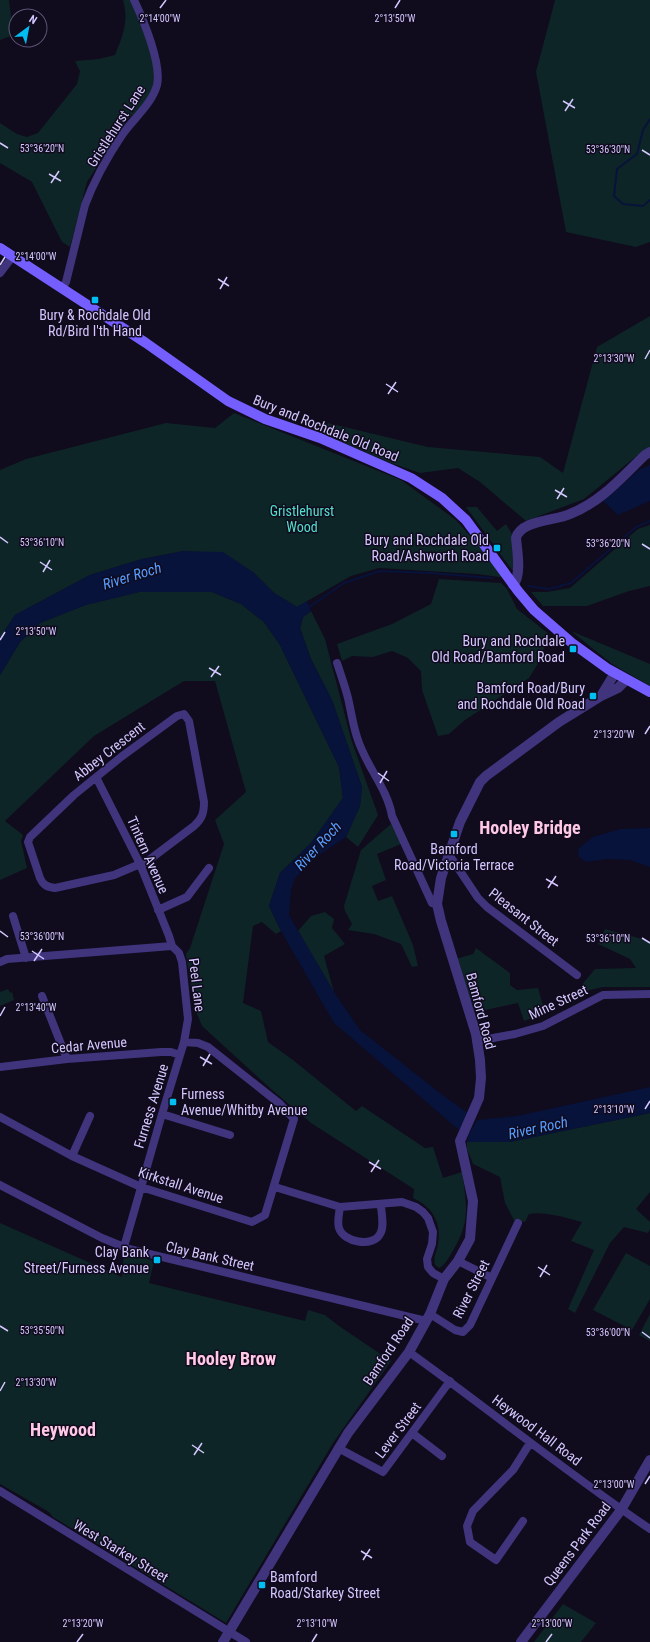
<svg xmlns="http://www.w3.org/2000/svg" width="650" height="1642" viewBox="0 0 650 1642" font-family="'Roboto Condensed',sans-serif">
	<rect width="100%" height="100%" fill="#100b1d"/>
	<path fill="#0e2527" d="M 0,0 L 9,0 L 11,17 L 16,29 L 16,34 L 0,40 Z
		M 123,0 L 130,0 L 145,34 L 153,60 L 155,78 L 151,92 L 140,108 L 127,120 L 87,182 L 70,247 L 62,242 L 32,182 L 0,163 L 0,123 L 17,134 L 27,137 L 38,133 L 77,84 L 80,71 L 75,61 L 99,59 L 115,55 C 123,35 129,21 123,0 Z
		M 555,0 L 650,0 L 650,242 L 636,247 L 566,232 L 536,72 Z
		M 650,316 L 650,449 L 639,454 L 584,499 L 526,521 L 480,482 L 458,468 L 420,473 L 391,463 L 314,430 L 322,430 L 328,423 L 428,447 L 540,457 L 563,473 L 597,347 Z
		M 234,413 L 401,480 L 456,520 L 507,578 L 477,574 L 379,568 L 351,576 L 297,607 L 274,593 L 253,572 L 184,551 L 142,559 L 90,575 L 15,615 L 0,638 L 0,470 L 26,459 L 166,423 L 215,428 Z
		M 466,507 L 477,507 L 497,531 L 506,524 L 512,534 L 512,544 L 516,566 L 514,570 L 512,570 Z
		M 650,525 L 650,586 L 629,591 L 587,606 L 543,606 L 531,592 L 547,592 L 570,588 L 638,529 Z
		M 439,579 L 501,583 L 507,589 L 517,609 L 549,634 L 539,662 L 529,678 L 465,720 L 449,734 L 438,736 L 422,690 L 421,671 L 408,658 L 392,651 L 373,657 L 352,656 L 342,661 L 337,644 L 392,624 L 431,604 Z
		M 139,592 L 212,592 L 241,604 L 264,622 L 280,645 L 339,767 L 343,798 L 311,843 L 280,873 L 269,906 L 281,931 L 276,934 L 262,922 L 253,926 L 243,1003 L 261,1011 L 268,1042 L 293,1060 L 356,1111 L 362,1106 L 425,1148 L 433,1147 L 443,1178 L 462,1172 C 467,1207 471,1222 451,1254 C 448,1259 445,1265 439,1268 L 435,1265 C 433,1256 437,1253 438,1244 C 442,1222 432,1207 413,1198 L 414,1189 L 311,1123 L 271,1089 L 202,1026 L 194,1007 L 186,954 L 190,948 L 224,844 L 215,820 L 246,792 L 215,681 L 184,681 L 94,736 L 5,821 L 23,835 L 21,841 L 27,868 L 0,880 L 0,675 L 20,642 L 40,623 L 85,605 Z
		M 311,611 L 325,639 L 351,739 L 378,815 L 358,847 L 346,837 L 360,806 L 362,787 L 332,700 L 311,659 L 300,628 L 303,617 Z
		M 571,631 L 650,664 L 650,686 L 612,664 Z
		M 391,824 L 401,844 L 377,854 L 386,880 L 372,886 L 378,901 L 392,896 L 413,945 L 418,966 L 412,967 L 401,944 L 374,934 L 348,930 L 352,924 L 345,911 L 344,906 L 361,850 Z
		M 325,912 L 334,919 L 332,928 L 345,944 L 324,956 L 334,992 L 298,931 L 311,916 Z
		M 605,929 L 650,941 L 650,987 L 603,987 L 586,991 L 580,987 L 595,969 L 636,968 L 630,959 L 598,944 Z
		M 476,948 L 510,973 L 510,985 L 517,990 L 538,988 L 545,1013 L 524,1021 L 518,1003 L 475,1012 L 456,959 L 473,954 Z
		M 8,989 L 10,993 L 12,992 L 14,1000 L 0,1006 L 0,992 Z
		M 650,1113 L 650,1192 L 636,1209 L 650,1222 L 650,1229 L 648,1233 L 624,1227 L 610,1243 L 575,1313 L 568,1309 L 594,1250 L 571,1241 L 582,1222 C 567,1218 544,1211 529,1214 L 525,1222 L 519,1221 L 515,1222 L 505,1203 L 500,1177 L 473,1164 L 467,1149 L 467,1142 L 510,1142 Z
		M 0,1223 L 122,1277 L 124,1252 L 154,1261 L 149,1283 L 305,1321 L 308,1310 L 325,1315 L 339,1326 L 391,1361 L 333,1443 L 226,1623 L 53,1517 L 49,1512 L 0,1484 Z
		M 626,1253 L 650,1266 L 650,1299 L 632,1330 L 593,1310 Z
		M 650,1314 L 650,1341 L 639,1335 Z
		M 563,1604 L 596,1623 L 581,1642 L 534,1642 Z"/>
	<path fill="#07133a" d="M 650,465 L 650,501 L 618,515 L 603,501 L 640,469 Z
		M 184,551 L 223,552 L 253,572 L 274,593 L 297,607 L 307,601 L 311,611 L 303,617 L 300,628 L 311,660 L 332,700 L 362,787 L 360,806 L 346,837 L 315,858 L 295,878 L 291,890 L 289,915 L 334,992 L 360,1030 L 445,1097 L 468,1113 L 459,1130 L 334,1023 L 281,931 L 269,906 L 280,873 L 311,843 L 343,798 L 339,767 L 280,645 L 264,622 L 241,604 L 212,592 L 139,592 L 86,605 L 40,623 L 20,642 L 0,675 L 0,638 L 15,615 L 90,575 L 142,559 Z
		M 650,828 L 650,867 L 630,860 L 608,859 L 586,862 L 578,856 L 579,848 L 593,837 L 620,829 Z
		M 650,1087 L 650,1113 L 510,1142 L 467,1142 L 469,1134 L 477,1120 L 517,1116 Z"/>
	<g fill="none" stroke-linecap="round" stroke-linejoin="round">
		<path stroke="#07133a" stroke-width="2" d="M 650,119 L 643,130 L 637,154 L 617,169 L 614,196 L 623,204 L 643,206 L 650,200
			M 528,586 L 549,589 L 571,583 L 636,527 L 650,521
			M 309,607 L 344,583 L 380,571 L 431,573 L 492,578"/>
		<path stroke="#40347d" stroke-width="8" d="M 0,273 L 13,256
			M 62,288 L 66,282 L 85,205 C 94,181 108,156 122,135 C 133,119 152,104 157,85 C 162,64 143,19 134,0
			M 337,663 C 341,675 345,686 348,698 C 351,711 353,725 357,737 C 365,765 387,787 392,816 L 432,903 L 437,904
			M 96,777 L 140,864 L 169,936 L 172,946
			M 448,853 L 478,898 L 487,907 L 577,975
			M 140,864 L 114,875 L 55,888 C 47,887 43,885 40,878 L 28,842 L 30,837 L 74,795 L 121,757 L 177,716 L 184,714 L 189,721 L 204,802 C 204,813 202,819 194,826 L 141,866
			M 158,910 L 187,897 L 209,868
			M 13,916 L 26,958
			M 0,962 L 7,959 L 172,946 L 179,953 L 182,962 L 188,1019 L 184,1042 L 198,1043 L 208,1047 L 280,1104 L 294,1119 L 265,1215 L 252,1222 L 141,1187 L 72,1156 L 0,1117
			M 42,996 L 67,1059
			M 477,1041 L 515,1034 L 543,1026 L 603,995 L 650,994
			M 0,1067 L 67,1059 L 161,1052 L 171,1052 L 180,1055
			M 162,1114 L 230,1135
			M 72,1156 L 90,1116
			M 0,1185 L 102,1238 L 129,1249 L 426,1321
			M 275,1187 L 340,1207 L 402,1202 L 416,1207 L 423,1212 L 428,1218 L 433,1232 L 432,1244 L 427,1259 L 428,1267 L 433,1273 L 444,1279
			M 340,1207 C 339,1214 337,1222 339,1228 C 343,1242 373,1248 380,1234 C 385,1226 381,1213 381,1204
			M 124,1247 L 162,1114 L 184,1042
			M 458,1261 L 492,1278
			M 430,1314 L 455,1330 L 463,1332 L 470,1325 L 518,1223
			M 409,1352 C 490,1410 567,1473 650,1529
			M 412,1433 L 442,1456
			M 338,1448 L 383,1472 L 450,1381
			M 0,1491 L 246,1642
			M 523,1521 L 496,1560 L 470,1542 L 467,1526 L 473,1511 L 513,1470 L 530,1443"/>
		<path stroke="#40347d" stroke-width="10" d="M 513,585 C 522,576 517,550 516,538 C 521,520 555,521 570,514 C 601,502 622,477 645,455 L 650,452
			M 601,696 L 615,673
			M 223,1642 L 348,1433 L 409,1352 L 430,1314 L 444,1279 L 458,1261 L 470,1239 L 473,1201 L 460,1141 L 479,1098 L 481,1078 L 480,1060 L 476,1034 L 441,921 L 437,904 L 441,878 L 460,822 L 480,782 L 486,776 L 559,722 L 601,696 L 618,688 L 626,680
			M 521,1642 L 621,1510 L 650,1460"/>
		<path stroke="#755eff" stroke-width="10" d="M 0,248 L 146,343 L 228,401 L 265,419 L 320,438 L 411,478 L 442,498 L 466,520 L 518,591 L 534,610 L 572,643 L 608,669 L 650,692"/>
	</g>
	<path fill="none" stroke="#d4c7ff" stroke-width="1.5" d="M 160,8 L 166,0M 395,8 L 400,0M 563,101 L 575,108M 565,111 L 573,99M 0,143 L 8,148M 642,150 L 650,155M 49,174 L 61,181M 51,183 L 59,171M 0,265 L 5,257M 218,279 L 229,286M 220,289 L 227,277M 645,359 L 650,350M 386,384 L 398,392M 388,394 L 396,382M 555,490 L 567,497M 557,499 L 564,488M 0,537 L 8,543M 642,544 L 650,549M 40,562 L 52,570M 43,572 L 50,560M 0,640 L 5,632M 209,668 L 221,675M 211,677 L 219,666M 645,734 L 650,726M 378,773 L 389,781M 380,783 L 387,771M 546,879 L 558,886M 548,888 L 556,876M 0,931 L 8,937M 642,938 L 650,943M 32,951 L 44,959M 34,961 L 42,949M 0,1016 L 5,1007M 200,1057 L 212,1064M 203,1066 L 210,1054M 645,1109 L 650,1101M 369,1162 L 381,1169M 371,1172 L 379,1160M 538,1267 L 550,1275M 540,1277 L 547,1265M 0,1326 L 8,1331M 642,1332 L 650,1338M 0,1391 L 5,1382M 192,1445 L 204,1453M 194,1455 L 202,1443M 645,1484 L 650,1476M 361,1551 L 372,1558M 363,1560 L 370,1549M 77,1642 L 83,1634M 312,1642 L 317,1634M 546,1642 L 552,1634"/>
	<g fill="#00bdf2" stroke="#100b1d" stroke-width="1.5">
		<rect x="91" y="296" width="8" height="8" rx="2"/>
		<rect x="493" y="544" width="8" height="8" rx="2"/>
		<rect x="569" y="645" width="8" height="8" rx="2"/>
		<rect x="589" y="692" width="8" height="8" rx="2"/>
		<rect x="450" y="830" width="8" height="8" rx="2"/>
		<rect x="169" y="1098" width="8" height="8" rx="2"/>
		<rect x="153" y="1256" width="8" height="8" rx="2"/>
		<rect x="258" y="1581" width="8" height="8" rx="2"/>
	</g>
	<g text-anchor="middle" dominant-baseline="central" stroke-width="3" stroke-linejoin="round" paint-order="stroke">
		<g font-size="14" fill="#d4c7ff" stroke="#100b1d">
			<text transform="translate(116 126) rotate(-57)">Gristlehurst Lane</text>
			<text transform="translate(326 428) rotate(22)">Bury and Rochdale Old Road</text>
			<text transform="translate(109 751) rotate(-38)">Abbey Crescent</text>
			<text transform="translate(148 855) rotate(66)">Tintern Avenue</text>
			<text transform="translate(524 917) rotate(38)">Pleasant Street</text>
			<text transform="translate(197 985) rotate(83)">Peel Lane</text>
			<text transform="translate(558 1002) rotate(-25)">Mine Street</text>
			<text transform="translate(481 1011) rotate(75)">Bamford Road</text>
			<text transform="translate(89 1045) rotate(-5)">Cedar Avenue</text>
			<text transform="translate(151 1106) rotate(-73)">Furness Avenue</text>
			<text transform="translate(181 1185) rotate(18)">Kirkstall Avenue</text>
			<text transform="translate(210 1256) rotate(13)">Clay Bank Street</text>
			<text transform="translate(471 1289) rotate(-63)">River Street</text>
			<text transform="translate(388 1351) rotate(-56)">Bamford Road</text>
			<text transform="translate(398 1430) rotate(-53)">Lever Street</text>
			<text transform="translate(537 1430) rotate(37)">Heywood Hall Road</text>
			<text transform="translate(577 1544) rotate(-53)">Queens Park Road</text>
			<text transform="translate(121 1551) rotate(31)">West Starkey Street</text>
		</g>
		<g font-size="14" fill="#d4c7ff" stroke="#100b1d" text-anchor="end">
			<text x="95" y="315" text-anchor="middle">Bury &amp; Rochdale Old<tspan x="95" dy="16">Rd/Bird I'th Hand</tspan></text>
			<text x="489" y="540">Bury and Rochdale Old<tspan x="489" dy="16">Road/Ashworth Road</tspan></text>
			<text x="565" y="641">Bury and Rochdale<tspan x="565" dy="16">Old Road/Bamford Road</tspan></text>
			<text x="585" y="688">Bamford Road/Bury<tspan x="585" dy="16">and Rochdale Old Road</tspan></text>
			<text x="454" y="849" text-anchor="middle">Bamford<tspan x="454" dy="16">Road/Victoria Terrace</tspan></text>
			<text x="181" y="1094" text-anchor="start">Furness<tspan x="181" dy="16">Avenue/Whitby Avenue</tspan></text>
			<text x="149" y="1252">Clay Bank<tspan x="149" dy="16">Street/Furness Avenue</tspan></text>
			<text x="270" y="1577" text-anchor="start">Bamford<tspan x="270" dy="16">Road/Starkey Street</tspan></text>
		</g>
		<g font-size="14" fill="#50e1ce" stroke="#100b1d">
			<text x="302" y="511">Gristlehurst<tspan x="302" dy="16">Wood</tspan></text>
		</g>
		<g font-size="15" font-style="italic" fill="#559cff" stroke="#100b1d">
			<text transform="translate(132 576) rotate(-17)">River Roch</text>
			<text transform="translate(318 846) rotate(-47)">River Roch</text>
			<text transform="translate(538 1128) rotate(-12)">River Roch</text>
		</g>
		<g font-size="18" font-weight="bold" fill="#ffc9e5" stroke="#100b1d">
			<text x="530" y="827">Hooley Bridge</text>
			<text x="231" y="1358">Hooley Brow</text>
			<text x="63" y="1429">Heywood</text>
		</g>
	</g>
	<g font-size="10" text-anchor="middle" fill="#d4c7ff" stroke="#100b1d" stroke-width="3" stroke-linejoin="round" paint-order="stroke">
		<text x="395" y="22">2°13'50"W</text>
		<text x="160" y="22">2°14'00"W</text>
		<text x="42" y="152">53°36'20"N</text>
		<text x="608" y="153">53°36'30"N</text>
		<text x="36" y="260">2°14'00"W</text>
		<text x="614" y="362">2°13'30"W</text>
		<text x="42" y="546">53°36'10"N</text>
		<text x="608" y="547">53°36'20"N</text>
		<text x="36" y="635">2°13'50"W</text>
		<text x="614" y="738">2°13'20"W</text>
		<text x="42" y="940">53°36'00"N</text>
		<text x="608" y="942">53°36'10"N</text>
		<text x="36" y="1011">2°13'40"W</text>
		<text x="614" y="1113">2°13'10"W</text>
		<text x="42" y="1334">53°35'50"N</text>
		<text x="608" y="1336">53°36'00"N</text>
		<text x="36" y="1386">2°13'30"W</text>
		<text x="614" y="1488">2°13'00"W</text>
		<text x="83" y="1627">2°13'20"W</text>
		<text x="317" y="1627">2°13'10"W</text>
		<text x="552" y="1627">2°13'00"W</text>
	</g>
	<g transform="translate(28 28) rotate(32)"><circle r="19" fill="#100b1d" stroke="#5e5677"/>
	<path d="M0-3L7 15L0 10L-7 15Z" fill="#00bdf2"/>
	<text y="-6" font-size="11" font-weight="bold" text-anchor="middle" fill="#d4c7ff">N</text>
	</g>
</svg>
